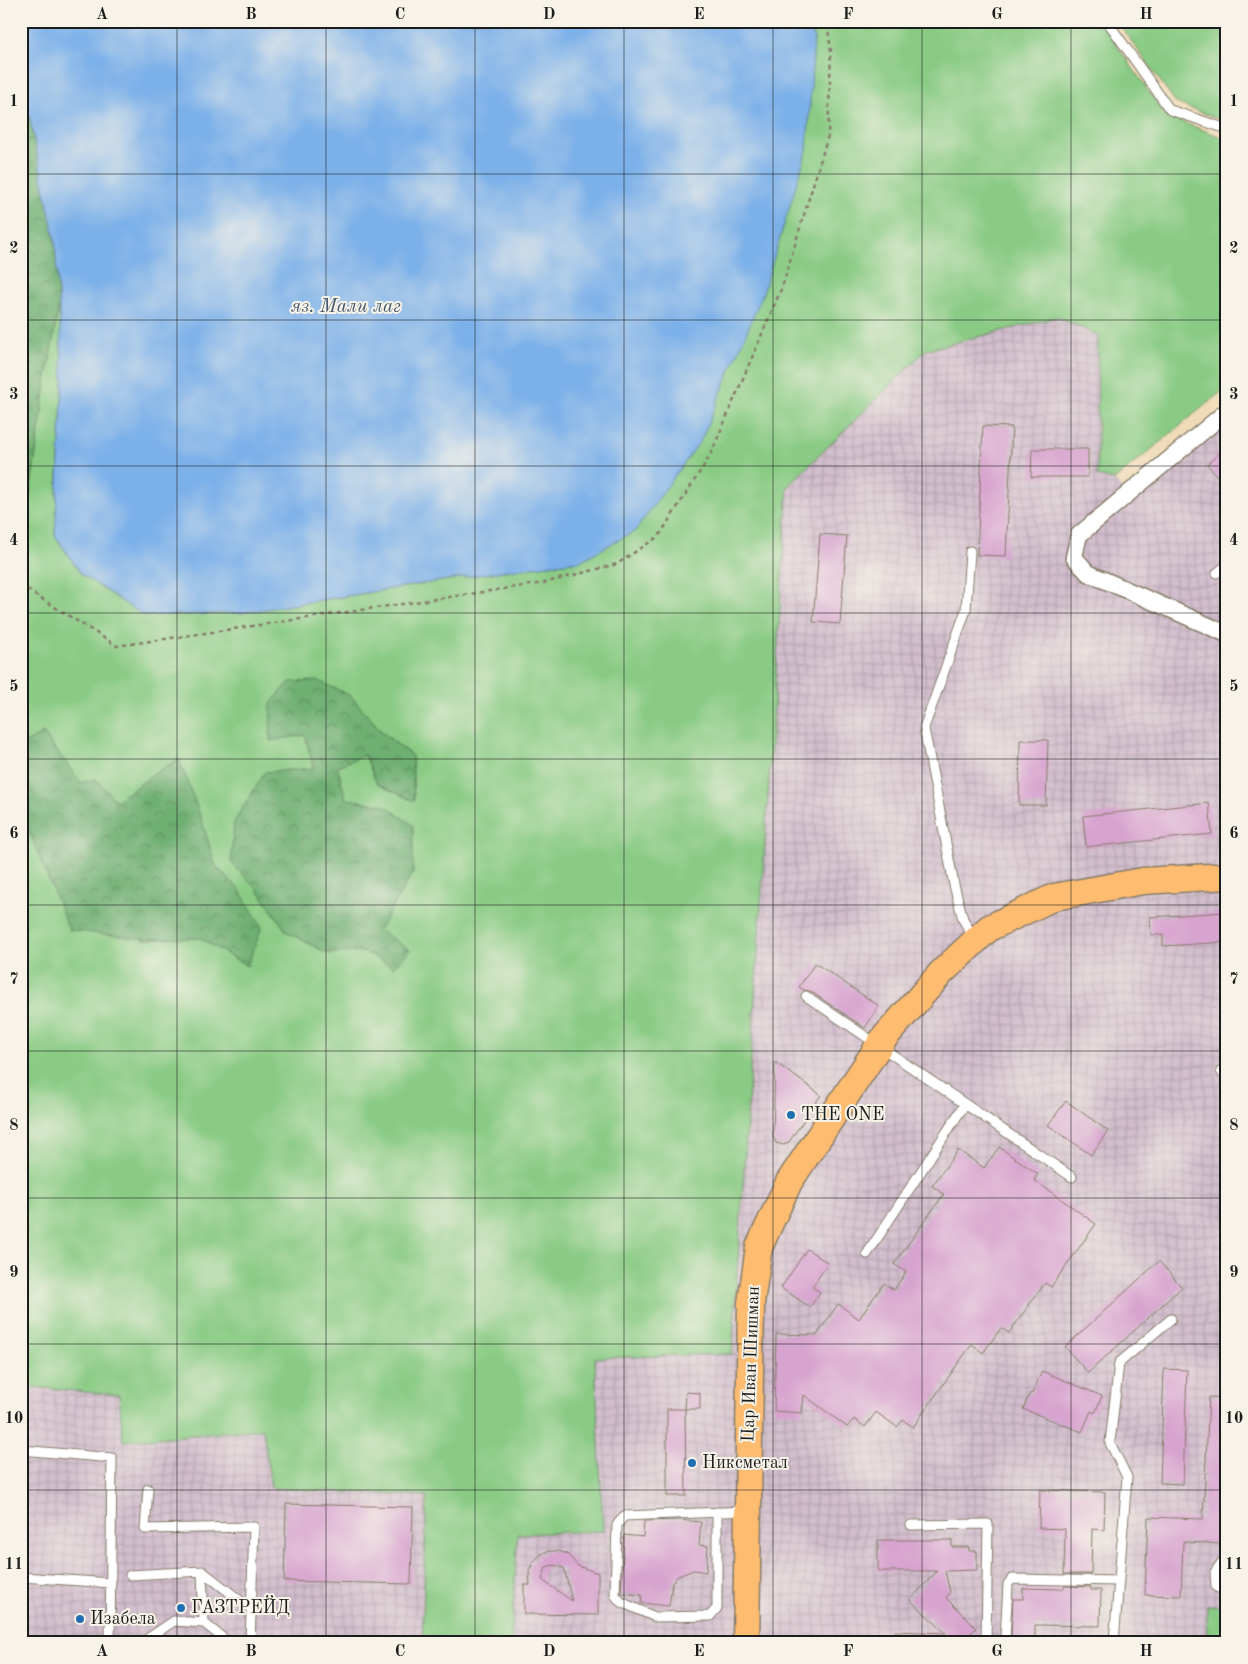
<svg xmlns="http://www.w3.org/2000/svg" width="1248" height="1664" viewBox="0 0 1248 1664" font-family="'Old Standard TT',serif">
	<defs>
		<pattern id="industrial-grid" width="8" height="8" patternUnits="userSpaceOnUse" patternTransform="scale(1.25)"><rect width="8" height="8" fill="#d1bdcc"/><path d="M0 4h8M4 0v8" fill="none" stroke="#b3a2af"/></pattern>
		<pattern id="forest-crowns" width="20" height="18" patternUnits="userSpaceOnUse" patternTransform="scale(1.25)"><rect width="20" height="18" fill="#6eaf72"/><path d="M2 6a3 3 0 1 1 6 0M12 15a3 3 0 1 1 6 0" fill="none" stroke="#5a8e5d"/></pattern>
	</defs>
	<rect width="100%" height="100%" fill="#f7f3e8"/>
	<filter id="ink" filterUnits="userSpaceOnUse"><feTurbulence type="fractalNoise" baseFrequency=".02" numOctaves="2"/><feDisplacementMap in="SourceGraphic" scale="10" xChannelSelector="R" yChannelSelector="G"/><feConvolveMatrix kernelMatrix="1 2 1 2 8 2 1 2 1" color-interpolation-filters="sRGB"/></filter>
	<filter id="wash" filterUnits="userSpaceOnUse"><feTurbulence type="fractalNoise" baseFrequency=".0096" numOctaves="4" result="noise"/><feDisplacementMap in="SourceGraphic" scale="20" xChannelSelector="R" yChannelSelector="G"/><feGaussianBlur stdDeviation="1.12" result="paint"/><feColorMatrix in="noise" values="0 0 0 0 0 0 0 0 0 0 0 0 0 0 0 0 0 1.4 0 .05"/><feComposite in="paint" operator="in"/></filter>
	<g filter="url(#wash)">
		<rect width="100%" height="100%" fill="#f0dbb9"/>
		<path fill="url(#industrial-grid)" d="M 1057,317 L 1098,335 L 1097,476 L 1114,480 L 1127,494 L 1227,411 L 1227,1643 L 511,1643 L 518,1534 L 603,1531 L 594,1358 L 732,1353 L 788,486 L 926,350 Z
			M 21,1386 L 119,1395 L 124,1441 L 264,1429 L 271,1488 L 427,1496 L 422,1643 L 21,1643 Z"/>
		<path fill="#89cb84" stroke="#527450" fill-rule="evenodd" d="M 21,21 L 22,21 L 25,96 L 21,93 Z
			M 811,21 L 1100,21 L 1166,116 L 1227,139 L 1227,387 L 1114,480 L 1097,476 L 1098,335 L 1057,317 L 926,350 L 788,486 L 732,1354 L 595,1358 L 603,1531 L 518,1534 L 511,1643 L 422,1643 L 427,1496 L 271,1488 L 263,1429 L 123,1441 L 119,1395 L 21,1386 L 21,797 L 29,831 L 145,939 L 200,938 L 247,966 L 239,889 L 215,865 L 201,818 L 178,759 L 154,774 L 116,802 L 96,779 L 81,783 L 43,733 L 21,746 L 21,531 L 25,527 L 47,376 L 59,303 L 63,379 L 55,535 L 81,574 L 144,616 L 241,613 L 509,570 L 580,561 L 814,40 ZM 351,696 L 383,733 L 412,756 L 414,801 L 377,784 L 365,755 L 337,766 L 346,799 L 384,805 L 413,873 L 379,930 L 394,967 L 365,952 L 327,953 L 287,932 L 257,889 L 232,863 L 314,769 L 305,735 Z
			M 1117,21 L 1227,21 L 1227,122 L 1176,103 Z
			M 1207,1605 L 1227,1606 L 1227,1643 L 1207,1643 Z"/>
		<path fill="url(#forest-crowns)" stroke="#456647" d="M 21,93 L 25,96 L 55,240 L 59,303 L 47,376 L 25,528 L 21,531 Z
			M 319,681 L 351,696 L 383,733 L 412,756 L 414,801 L 377,784 L 365,755 L 337,766 L 346,799 L 384,805 L 413,825 L 413,873 L 379,930 L 410,950 L 393,967 L 365,952 L 327,953 L 287,932 L 257,889 L 231,863 L 234,822 L 265,772 L 314,768 L 305,735 L 270,741 L 271,703 L 290,682 Z
			M 43,733 L 81,783 L 96,779 L 116,801 L 154,774 L 179,759 L 201,818 L 215,865 L 239,889 L 262,927 L 247,966 L 200,938 L 145,939 L 69,930 L 29,831 L 21,797 L 21,746 Z"/>
		<path fill="#7cb0e9" stroke="#4c6682" d="M 22,21 L 811,21 L 814,40 L 807,150 L 762,296 L 701,440 L 635,531 L 580,561 L 509,570 L 241,613 L 144,616 L 81,574 L 55,535 L 63,379 L 55,240 L 25,96 Z"/>
		<g id="blocks">
			<path fill="#d7a3cf" fill-rule="evenodd" d="M 983,426 L 1012,427 L 1006,556 L 977,555 Z
				M 1227,447 L 1227,488 L 1207,464 Z
				M 1032,449 L 1088,449 L 1088,477 L 1031,477 Z
				M 820,534 L 847,536 L 840,624 L 813,622 Z
				M 1020,740 L 1048,740 L 1046,805 L 1019,805 Z
				M 1209,803 L 1212,834 L 1086,847 L 1083,816 Z
				M 1227,912 L 1227,942 L 1163,946 L 1163,935 L 1151,935 L 1150,917 Z
				M 815,963 L 879,1006 L 865,1028 L 810,991 L 804,990 L 799,987 Z
				M 775,1062 L 821,1095 L 789,1142 L 784,1145 L 776,1143 L 773,1137 Z
				M 1066,1101 L 1108,1131 L 1091,1155 L 1048,1125 Z
				M 999,1147 L 1038,1174 L 1034,1180 L 1096,1224 L 1051,1287 L 1045,1283 L 1009,1333 L 1001,1328 L 983,1353 L 972,1344 L 913,1427 L 903,1420 L 897,1427 L 876,1412 L 865,1427 L 854,1419 L 847,1427 L 804,1395 L 802,1413 L 774,1411 L 776,1334 L 817,1335 L 838,1304 L 859,1319 L 884,1283 L 894,1290 L 906,1272 L 894,1264 L 944,1194 L 932,1186 L 958,1150 L 984,1168 Z
				M 807,1249 L 828,1263 L 812,1287 L 820,1292 L 810,1307 L 781,1288 Z
				M 1159,1261 L 1182,1287 L 1088,1373 L 1065,1347 Z
				M 1164,1369 L 1187,1370 L 1183,1484 L 1160,1483 Z
				M 1042,1371 L 1102,1396 L 1095,1413 L 1091,1411 L 1082,1432 L 1023,1409 L 1030,1393 L 1032,1394 Z
				M 686,1392 L 700,1393 L 700,1409 L 685,1409 Z
				M 1209,1397 L 1227,1398 L 1227,1544 L 1183,1542 L 1181,1596 L 1145,1595 L 1148,1517 L 1203,1519 Z
				M 667,1409 L 685,1409 L 686,1496 L 667,1496 Z
				M 1040,1490 L 1105,1492 L 1104,1530 L 1092,1529 L 1091,1574 L 1064,1574 L 1065,1529 L 1039,1528 Z
				M 286,1504 L 413,1507 L 411,1584 L 284,1581 Z
				M 679,1520 L 701,1522 L 699,1545 L 708,1546 L 706,1572 L 694,1570 L 678,1576 L 672,1583 L 669,1606 L 641,1603 L 642,1595 L 621,1593 L 624,1535 L 643,1537 L 644,1521 Z
				M 878,1540 L 952,1540 L 952,1547 L 969,1547 L 969,1551 L 977,1551 L 977,1570 L 945,1571 L 950,1592 L 946,1598 L 976,1628 L 961,1643 L 895,1643 L 895,1631 L 946,1633 L 910,1600 L 937,1571 L 878,1571 Z
				M 550,1551 L 559,1551 L 567,1554 L 578,1566 L 598,1573 L 598,1615 L 524,1614 L 524,1585 L 530,1585 L 529,1572 L 532,1564 L 541,1554 ZM 553,1565 L 564,1568 L 572,1601 L 542,1580 L 546,1567 Z
				M 1064,1586 L 1091,1587 L 1091,1590 L 1101,1590 L 1100,1626 L 1035,1625 L 1035,1639 L 1013,1638 L 1011,1637 L 1013,1599 L 1023,1599 L 1023,1588 L 1064,1589 Z"/>
		</g>
	</g>
	<g filter="url(#ink)">
		<use href="#blocks" fill-opacity="0" stroke="#867c6a" stroke-width="1"/>
		<g fill="none" stroke-linecap="round" stroke-linejoin="round">
			<g stroke="#867c6a" stroke-width="11">
				<path id="lane" d="M 1107,21 L 1170,110 L 1227,129
					M 970,551 L 966,610 L 924,728 L 954,885 L 963,919 L 974,939
					M 1217,573 L 1227,565
					M 806,996 L 965,1104 L 867,1254
					M 1221,1071 L 1227,1078
					M 965,1104 L 1072,1177
					M 21,1450 L 112,1458 L 110,1643
					M 148,1489 L 145,1529 L 254,1527 L 250,1643
					M 717,1512 L 717,1608 L 710,1616 L 655,1617 L 621,1602 L 615,1595 L 617,1525 L 624,1516 L 747,1511
					M 911,1525 L 988,1524 L 986,1643
					M 1227,1562 L 1222,1562 L 1215,1572 L 1216,1587 L 1227,1591
					M 202,1571 L 251,1609
					M 130,1575 L 202,1571 L 204,1623
					M 21,1577 L 111,1583
					M 141,1643 L 174,1621 L 204,1623 L 229,1643
					M 1009,1643 L 1005,1639 L 1008,1584 L 1012,1579 L 1119,1581
					M 1114,1643 L 1127,1477 L 1110,1443 L 1119,1363 L 1171,1319"/>
			</g>
			<g stroke="#867c6a" stroke-width="19">
				<path id="street" d="M 1227,411 L 1079,535 L 1074,557 L 1088,573 L 1227,634"/>
			</g>
			<g stroke="#867c6a" stroke-width="29">
				<path id="primary" d="M 746,1643 L 751,1303 L 759,1247 L 789,1182 L 884,1038 L 941,973 L 989,928 L 1054,897 L 1143,881 L 1227,876"/>
			</g>
			<path stroke="#867c6a" stroke-width="2.5" stroke-dasharray="4 4" stroke-linecap="butt" d="M 21,585 L 34,594 L 117,646 L 544,583 L 617,564 L 659,536 L 710,456 L 782,287 L 828,136 L 831,51 L 827,21"/>
			<use href="#lane" stroke="#fff" stroke-width="9"/>
			<use href="#street" stroke="#fff" stroke-width="16"/>
			<use href="#primary" stroke="#febc70" stroke-width="26"/>
		</g>
	</g>
	<path fill="none" stroke="#1c1c1c" stroke-width="1" stroke-opacity="0.55" d="M 177,21 L 177,1643M 326,21 L 326,1643M 475,21 L 475,1643M 624,21 L 624,1643M 773,21 L 773,1643M 922,21 L 922,1643M 1071,21 L 1071,1643M 21,174 L 1227,174M 21,320 L 1227,320M 21,466 L 1227,466M 21,613 L 1227,613M 21,759 L 1227,759M 21,905 L 1227,905M 21,1051 L 1227,1051M 21,1198 L 1227,1198M 21,1344 L 1227,1344M 21,1490 L 1227,1490"/>
	<g fill="#1f6fb2" stroke="#f7f3e8" stroke-width="2">
		<circle cx="791" cy="1115" r="5"/>
		<circle cx="692" cy="1463" r="5"/>
		<circle cx="181" cy="1608" r="5"/>
		<circle cx="80" cy="1619" r="5"/>
	</g>
	<g text-anchor="middle" dominant-baseline="central" stroke-width="4" stroke-linejoin="round" paint-order="stroke">
		<g font-size="18" fill="#1c1c1c" stroke="#f7f3e8" text-anchor="start">
			<text x="801" y="1115">THE ONE</text>
			<text x="702" y="1463">Никсметал</text>
			<text x="191" y="1608">ГАЗТРЕЙД</text>
			<text x="90" y="1619">Изабела</text>
		</g>
		<g font-size="18" fill="#1c1c1c" stroke="#f7f3e8">
			<text transform="translate(751 1364) rotate(-88)">Цар Иван Шишман</text>
		</g>
		<g font-size="19" font-style="italic" fill="#42576e" stroke="#f7f3e8">
			<text x="346" y="307">яз. Мали лаг</text>
		</g>
	</g>
	<rect width="1248" height="1664" fill="none" stroke="#f7f3e8" stroke-width="55"/>
	<rect x="28" y="28" width="1192" height="1608" fill="none" stroke="#1c1c1c" stroke-width="2"/>
	<g font-size="16" text-anchor="middle" font-weight="bold" fill="#1c1c1c">
		<text x="102" y="19">A</text>
		<text x="251" y="19">B</text>
		<text x="400" y="19">C</text>
		<text x="549" y="19">D</text>
		<text x="699" y="19">E</text>
		<text x="848" y="19">F</text>
		<text x="997" y="19">G</text>
		<text x="1146" y="19">H</text>
		<text x="14" y="106">1</text>
		<text x="1234" y="106">1</text>
		<text x="14" y="253">2</text>
		<text x="1234" y="253">2</text>
		<text x="14" y="399">3</text>
		<text x="1234" y="399">3</text>
		<text x="14" y="545">4</text>
		<text x="1234" y="545">4</text>
		<text x="14" y="691">5</text>
		<text x="1234" y="691">5</text>
		<text x="14" y="838">6</text>
		<text x="1234" y="838">6</text>
		<text x="14" y="984">7</text>
		<text x="1234" y="984">7</text>
		<text x="14" y="1130">8</text>
		<text x="1234" y="1130">8</text>
		<text x="14" y="1277">9</text>
		<text x="1234" y="1277">9</text>
		<text x="14" y="1423">10</text>
		<text x="1234" y="1423">10</text>
		<text x="14" y="1569">11</text>
		<text x="1234" y="1569">11</text>
		<text x="102" y="1656">A</text>
		<text x="251" y="1656">B</text>
		<text x="400" y="1656">C</text>
		<text x="549" y="1656">D</text>
		<text x="699" y="1656">E</text>
		<text x="848" y="1656">F</text>
		<text x="997" y="1656">G</text>
		<text x="1146" y="1656">H</text>
	</g>
</svg>
